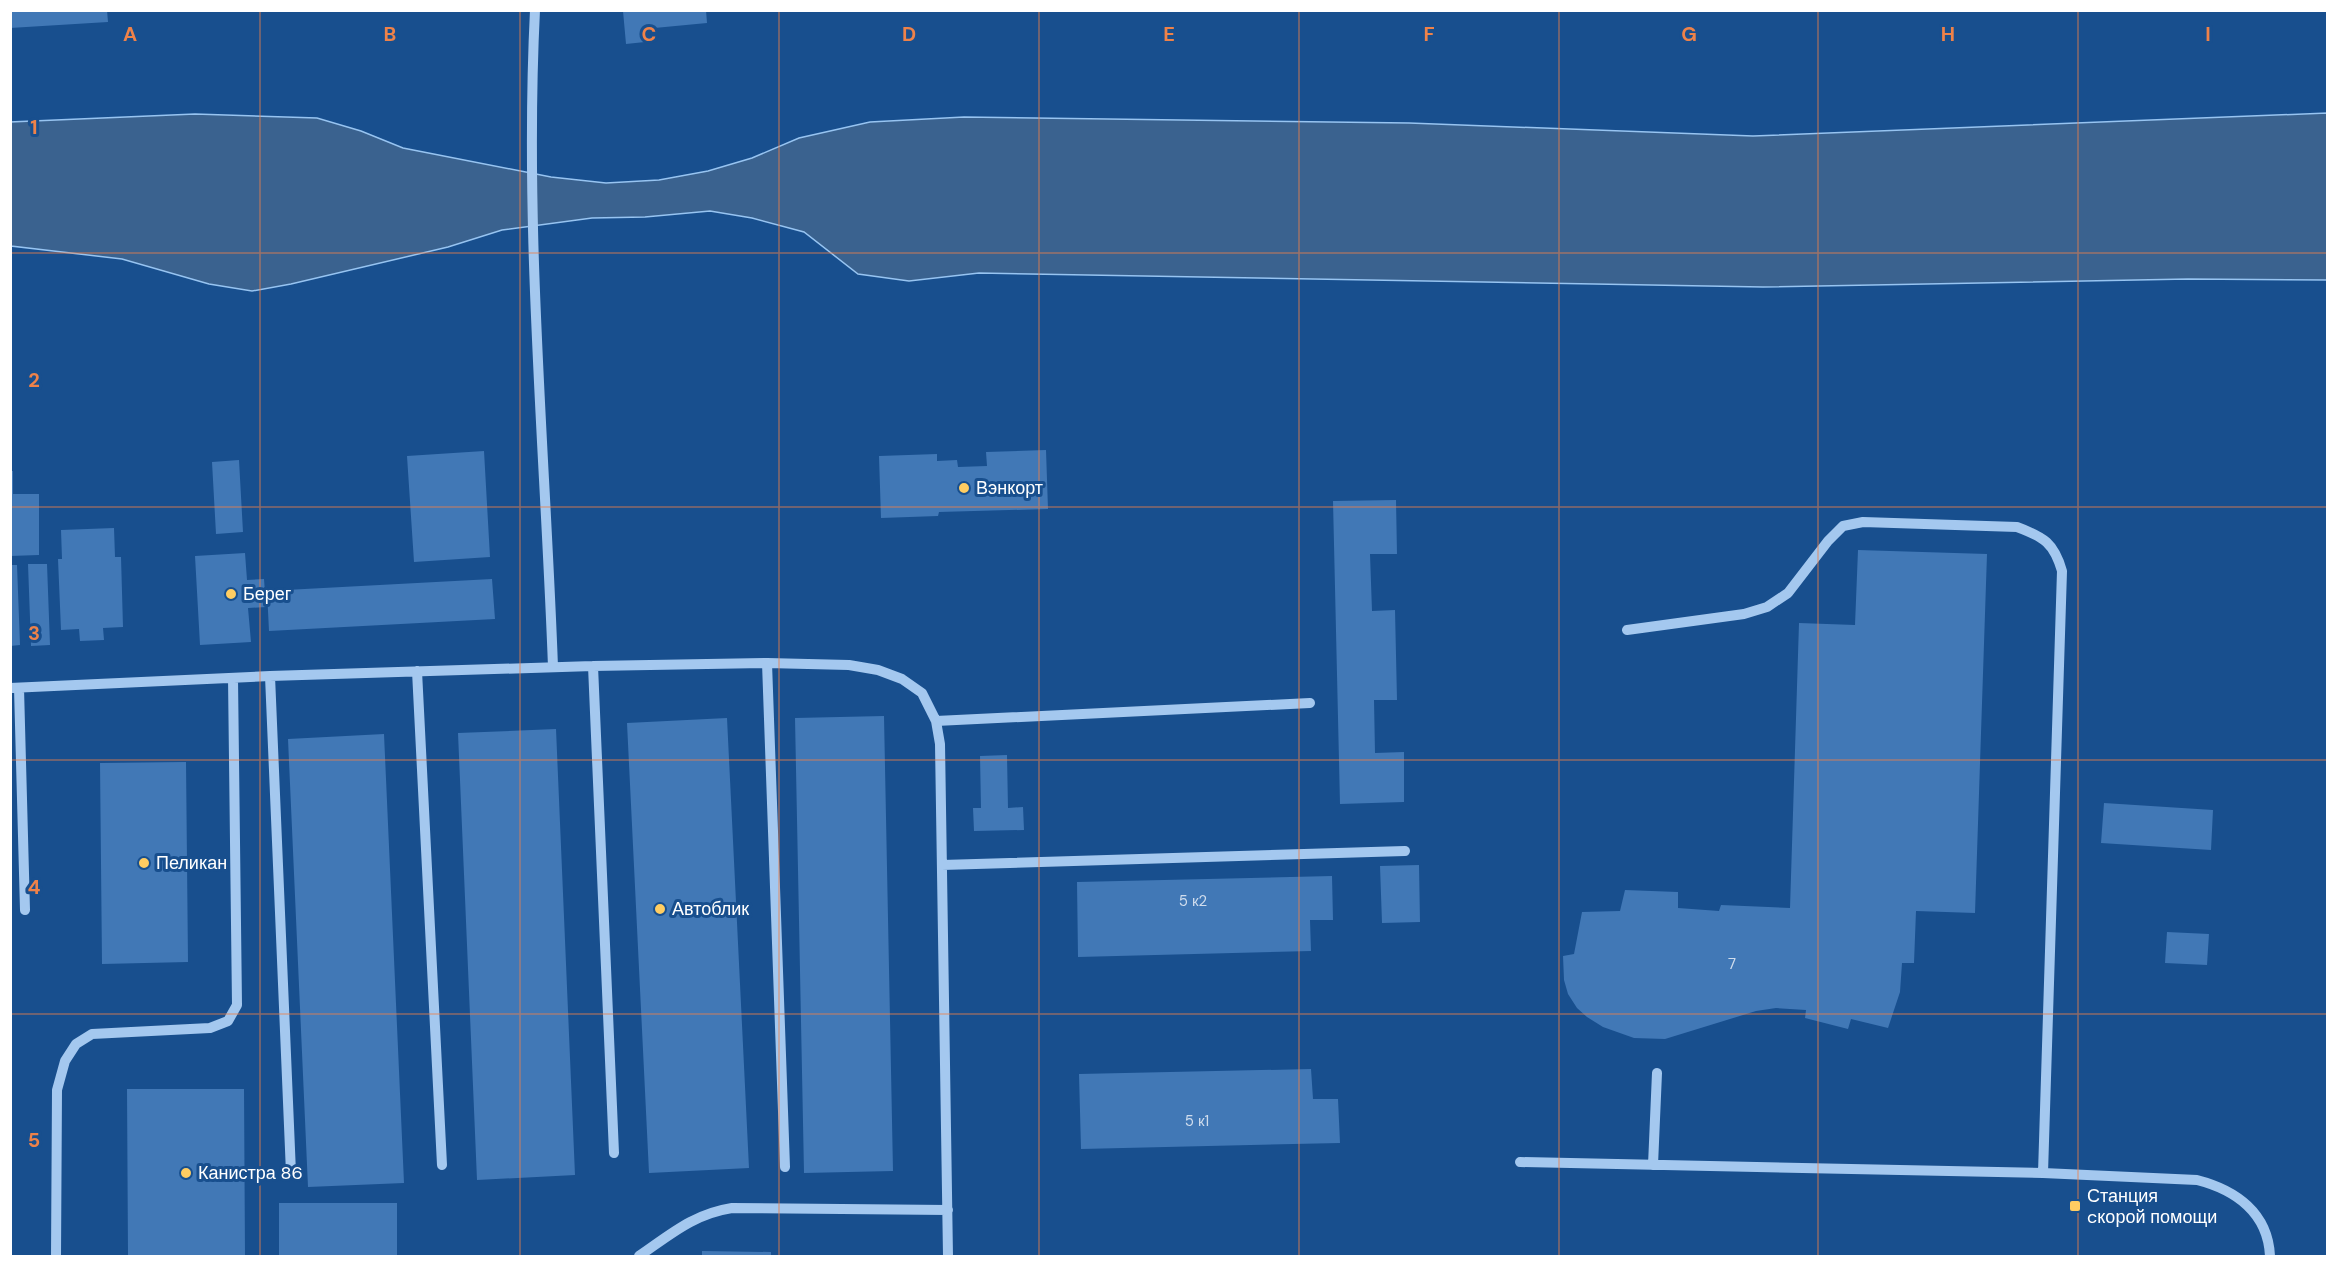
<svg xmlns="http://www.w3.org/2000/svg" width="2338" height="1267" viewBox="0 0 2338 1267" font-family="'DM Sans',sans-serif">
	<rect width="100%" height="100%" fill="#184f8e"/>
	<path fill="#3a628f" stroke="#97c4f1" stroke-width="1.5" d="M 2327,113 L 2327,280 L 2188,279 L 1763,287 L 979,273 L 909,281 L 858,274 L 804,232 L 752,218 L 710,211 L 645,217 L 592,218 L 502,230 L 448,247 L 291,284 L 252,291 L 209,284 L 122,259 L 11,246 L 10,122 L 195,114 L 317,118 L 361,131 L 403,148 L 551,177 L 606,183 L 659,180 L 708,171 L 752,158 L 799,138 L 870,122 L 964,117 L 1409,123 L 1753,136 Z"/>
	<path fill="#4178b6" d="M 10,10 L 107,10 L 108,22 L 10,28 Z
		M 706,10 L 707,23 L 644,29 L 645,42 L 626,44 L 623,11 Z
		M 1046,450 L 1048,509 L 939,512 L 938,516 L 881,518 L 879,456 L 937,454 L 937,461 L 957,460 L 958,467 L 987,466 L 986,452 Z
		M 484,451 L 490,557 L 414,562 L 407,456 Z
		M 239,460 L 243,532 L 216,534 L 212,462 Z
		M 10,471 L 13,471 L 13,494 L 39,494 L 39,555 L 10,556 Z
		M 1396,500 L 1397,554 L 1370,554 L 1372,611 L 1395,610 L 1397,700 L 1374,700 L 1375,753 L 1404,752 L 1404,802 L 1340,804 L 1333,501 Z
		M 114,528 L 115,557 L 121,557 L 123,627 L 103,628 L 104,640 L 80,641 L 79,629 L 61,630 L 58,559 L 62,559 L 61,530 Z
		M 1858,550 L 1987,554 L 1975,913 L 1916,911 L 1914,963 L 1902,963 L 1900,992 L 1888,1028 L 1851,1019 L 1848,1029 L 1805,1018 L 1806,1010 L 1776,1008 L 1756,1011 L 1665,1039 L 1634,1038 L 1603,1027 L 1587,1017 L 1577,1008 L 1568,994 L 1564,980 L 1563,956 L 1574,954 L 1582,912 L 1620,911 L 1625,890 L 1678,892 L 1678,908 L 1719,911 L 1721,905 L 1790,908 L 1799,623 L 1855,625 Z
		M 245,553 L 247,580 L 264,579 L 266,607 L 248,608 L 251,642 L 200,645 L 195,556 Z
		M 28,564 L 47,564 L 50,645 L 31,646 Z
		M 10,565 L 17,565 L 20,645 L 10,646 Z
		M 492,579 L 495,619 L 269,631 L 267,591 Z
		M 884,716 L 893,1171 L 804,1173 L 795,718 Z
		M 727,718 L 749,1168 L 649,1173 L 627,723 Z
		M 556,729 L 575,1175 L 477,1180 L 458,733 Z
		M 384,734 L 404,1183 L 308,1187 L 288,739 Z
		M 1007,755 L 1008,808 L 1023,807 L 1024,830 L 974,831 L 973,808 L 981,808 L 980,756 Z
		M 186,762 L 188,962 L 102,964 L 100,763 Z
		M 2104,803 L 2213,810 L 2211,850 L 2101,843 Z
		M 1419,865 L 1420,922 L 1382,923 L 1380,866 Z
		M 1332,876 L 1333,920 L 1310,920 L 1311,951 L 1078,957 L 1077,882 Z
		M 2167,932 L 2209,934 L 2207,965 L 2165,963 Z
		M 1311,1069 L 1313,1099 L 1338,1099 L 1340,1143 L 1081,1149 L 1079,1074 Z
		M 127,1089 L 244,1089 L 245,1256 L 128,1256 Z
		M 279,1203 L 397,1203 L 397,1256 L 279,1256 Z
		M 702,1251 L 771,1252 L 771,1256 L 702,1256 Z"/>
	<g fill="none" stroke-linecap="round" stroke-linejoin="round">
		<path stroke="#a4c8ef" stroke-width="10" d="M 535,10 C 524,229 545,449 553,667
			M 1627,630 L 1744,614 L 1767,607 L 1788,593 L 1828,541 L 1843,526 L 1863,522 L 2017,527 C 2044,537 2054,543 2062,571 L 2043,1173
			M 767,663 L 785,1167
			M 593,666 L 614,1153
			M 417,671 L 442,1165
			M 270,676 L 291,1173
			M 10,688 L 270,676 L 593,666 L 767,663 L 849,665 L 878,670 L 902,679 L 922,693 L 936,721 L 940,744 L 948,1256
			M 19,688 L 25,910
			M 936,721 L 1310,703
			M 942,865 L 1405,851
			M 1520,1162 L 2043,1173 L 2197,1180 C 2236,1190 2268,1213 2270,1256
			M 1653,1165 L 1657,1073
			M 56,1256 L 57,1090 L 65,1061 L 76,1044 L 92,1034 L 210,1028 L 228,1021 L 237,1005 L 233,678
			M 639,1256 C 670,1235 693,1214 732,1208 L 948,1210"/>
	</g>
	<path fill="none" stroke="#ee8249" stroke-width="1.5" stroke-opacity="0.55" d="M 260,10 L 260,1256M 520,10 L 520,1256M 779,10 L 779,1256M 1039,10 L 1039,1256M 1299,10 L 1299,1256M 1559,10 L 1559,1256M 1818,10 L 1818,1256M 2078,10 L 2078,1256M 10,253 L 2328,253M 10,507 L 2328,507M 10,760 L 2328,760M 10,1014 L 2328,1014"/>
	<g fill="#ffcd62" stroke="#184f8e" stroke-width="2">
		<circle cx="964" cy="488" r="6"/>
		<circle cx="231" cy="594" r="6"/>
		<circle cx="144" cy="863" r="6"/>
		<circle cx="660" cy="909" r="6"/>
		<circle cx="186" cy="1173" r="6"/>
		<rect x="2069" y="1200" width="12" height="12" rx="3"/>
	</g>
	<g text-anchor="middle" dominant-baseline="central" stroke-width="6" stroke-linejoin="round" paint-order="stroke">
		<g font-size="15" fill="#d0dded">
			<text x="1193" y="901">5 к2</text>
			<text x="1732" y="964">7</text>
			<text x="1197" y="1121">5 к1</text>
		</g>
		<g font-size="18" fill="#fff" stroke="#184f8e" text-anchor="start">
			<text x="976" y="488">Вэнкорт</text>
			<text x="243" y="594">Берег</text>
			<text x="156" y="863">Пеликан</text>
			<text x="672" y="909">Автоблик</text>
			<text x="198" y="1173">Канистра 86</text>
			<text x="2087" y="1196">Станция<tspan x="2087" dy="21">cкорой помощи</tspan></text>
		</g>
	</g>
	<g font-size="20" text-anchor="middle" font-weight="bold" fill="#ee8249" stroke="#184f8e" stroke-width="6" stroke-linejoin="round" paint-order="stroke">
		<text x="130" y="41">A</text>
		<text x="390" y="41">B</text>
		<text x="649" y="41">C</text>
		<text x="909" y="41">D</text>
		<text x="1169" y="41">E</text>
		<text x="1429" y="41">F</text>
		<text x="1689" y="41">G</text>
		<text x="1948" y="41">H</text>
		<text x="2208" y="41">I</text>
		<text x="34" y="134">1</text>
		<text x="34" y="387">2</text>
		<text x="34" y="640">3</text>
		<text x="34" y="894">4</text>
		<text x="34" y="1147">5</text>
	</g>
	<rect width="2338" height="1267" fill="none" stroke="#ffffff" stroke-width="24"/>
</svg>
